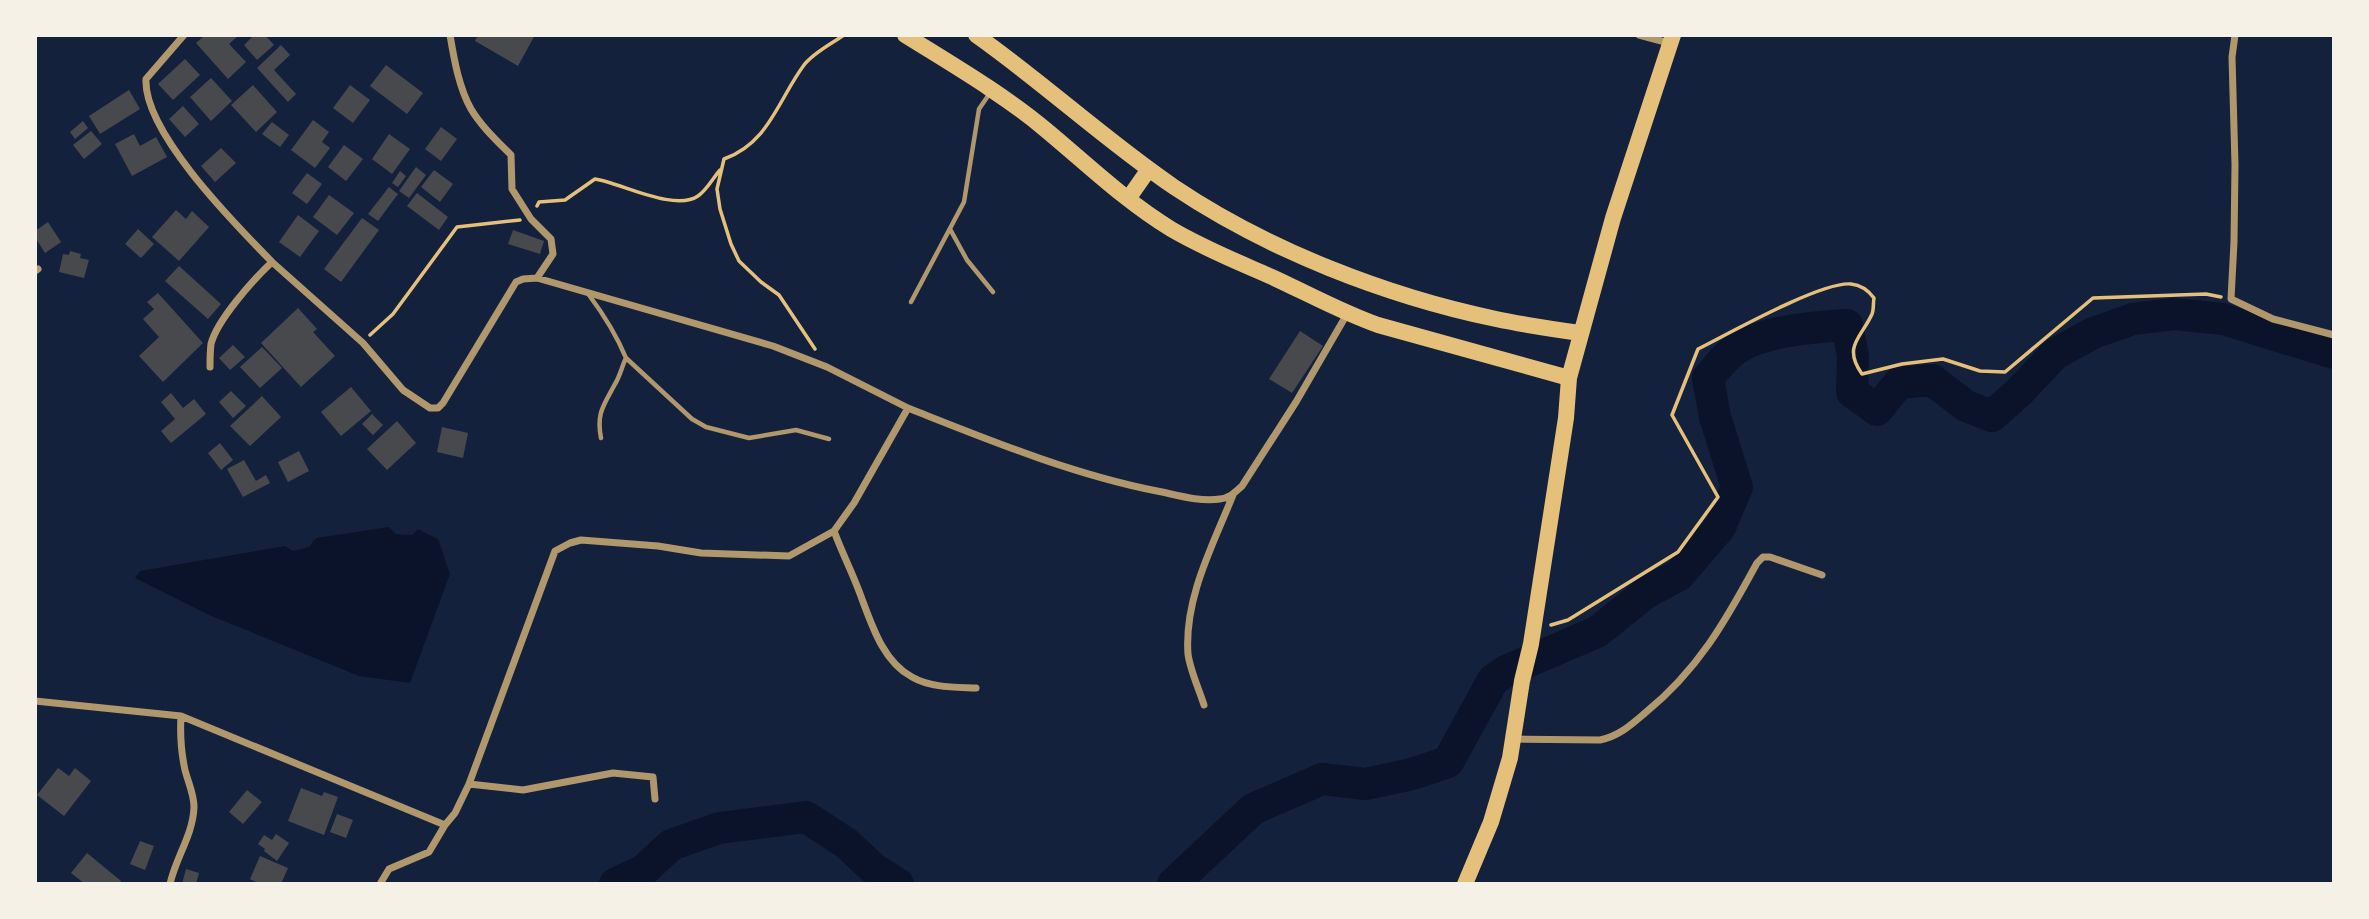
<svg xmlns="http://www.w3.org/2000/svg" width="2369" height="919" viewBox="0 0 2369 919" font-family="Arial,sans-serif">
	<rect width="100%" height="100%" fill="#14213d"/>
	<path fill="#0b132b" d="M 389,527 L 396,534 L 412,535 L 418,529 L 438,539 L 450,574 L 410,683 L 359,676 L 209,615 L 135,578 L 140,571 L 285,546 L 293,551 L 309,547 L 316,538 Z"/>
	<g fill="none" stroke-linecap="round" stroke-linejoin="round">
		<path stroke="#0b132b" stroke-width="32" d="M 615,884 L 644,870 L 671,845 L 719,828 L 806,817 L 846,843 L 874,869 L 898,884
			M 1173,884 L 1253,809 L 1322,779 L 1366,784 L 1412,774 L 1448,762 L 1493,680 L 1506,671 L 1597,632 L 1647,592 L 1679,575 L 1720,527 L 1737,487 L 1715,417 L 1708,378 C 1715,370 1722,360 1731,353 C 1757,331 1813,327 1847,325 L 1853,356 L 1852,392 L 1877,410 L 1899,383 L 1932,380 L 1966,406 L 1992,416 L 2019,392 L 2055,354 L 2093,333 L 2133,319 L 2174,314 L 2223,319 L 2334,353"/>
	</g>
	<path fill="#48494c" d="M 205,35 L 239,35 L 229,44 L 246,62 L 228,79 L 196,43 Z
		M 254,35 L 265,35 L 274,45 L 257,60 L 244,45 Z
		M 478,35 L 535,35 L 518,66 L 475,41 Z
		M 281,45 L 290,55 L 274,70 L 296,94 L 288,102 L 257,68 Z
		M 185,59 L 200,75 L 173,100 L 158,84 Z
		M 386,65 L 423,93 L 407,114 L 370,86 Z
		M 211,78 L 232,101 L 211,121 L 190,97 Z
		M 253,85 L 277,112 L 256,132 L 231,105 Z
		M 350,85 L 370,100 L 353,123 L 333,108 Z
		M 129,90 L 140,109 L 100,134 L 89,116 Z
		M 183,106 L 199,124 L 185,137 L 169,119 Z
		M 313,120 L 329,132 L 322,142 L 330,148 L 315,168 L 291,150 Z
		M 83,121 L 88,128 L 75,139 L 70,132 Z
		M 272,122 L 289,135 L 280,147 L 262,134 Z
		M 441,127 L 457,139 L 441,161 L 425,149 Z
		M 91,131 L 102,144 L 84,159 L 73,145 Z
		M 134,134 L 140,146 L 156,137 L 167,157 L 132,176 L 115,144 Z
		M 389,134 L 410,149 L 392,174 L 372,159 Z
		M 344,145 L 363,159 L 346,181 L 328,167 Z
		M 221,148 L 236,163 L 215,182 L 201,166 Z
		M 416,167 L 426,175 L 409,198 L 399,191 Z
		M 434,170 L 453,184 L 440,202 L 421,187 Z
		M 400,171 L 406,176 L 398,187 L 392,183 Z
		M 307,173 L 322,184 L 307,204 L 292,193 Z
		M 389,187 L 398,194 L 378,221 L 368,214 Z
		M 417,193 L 448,217 L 439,230 L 407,206 Z
		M 329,195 L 354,213 L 337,235 L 313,217 Z
		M 176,210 L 186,219 L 192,211 L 209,227 L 179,261 L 152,237 Z
		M 298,215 L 319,231 L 300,257 L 279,242 Z
		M 362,218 L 379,230 L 341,282 L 324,269 Z
		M 48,222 L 61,242 L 45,253 L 35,237 L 35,231 Z
		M 138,229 L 154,244 L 141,258 L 125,244 Z
		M 513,230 L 544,241 L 540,254 L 508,244 Z
		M 70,251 L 81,254 L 80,258 L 89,260 L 84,278 L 59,272 L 63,254 L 69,255 Z
		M 179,266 L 221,304 L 208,319 L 165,281 Z
		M 158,293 L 203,343 L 163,382 L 139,356 L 159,337 L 143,319 L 154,309 L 147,302 Z
		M 298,308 L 317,329 L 313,332 L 335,356 L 301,387 L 261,343 Z
		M 1300,331 L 1323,346 L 1292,393 L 1269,379 Z
		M 233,345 L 245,357 L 230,370 L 219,358 Z
		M 262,347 L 282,368 L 260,388 L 240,367 Z
		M 351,387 L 371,411 L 341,436 L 321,412 Z
		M 231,391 L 246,406 L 233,418 L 219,402 Z
		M 171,393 L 183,408 L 194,399 L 206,414 L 171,443 L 161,431 L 175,419 L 161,402 Z
		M 262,396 L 281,417 L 250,446 L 230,426 Z
		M 372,414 L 383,425 L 373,435 L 362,424 Z
		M 397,421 L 416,443 L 387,470 L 367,449 Z
		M 442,427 L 468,433 L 463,458 L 437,452 Z
		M 220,443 L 233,460 L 221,470 L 208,453 Z
		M 299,451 L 309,471 L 288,482 L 278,462 Z
		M 244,460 L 256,481 L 266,475 L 270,483 L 243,497 L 227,469 Z
		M 58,768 L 69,776 L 75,768 L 91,781 L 64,816 L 37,795 Z
		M 301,788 L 322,796 L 324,792 L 338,797 L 324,835 L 288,821 Z
		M 247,790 L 262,802 L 243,824 L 229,812 Z
		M 337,814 L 353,820 L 346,838 L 330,832 Z
		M 276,834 L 289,843 L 277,861 L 264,851 L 265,849 L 258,844 L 264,835 L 272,840 Z
		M 140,841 L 154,846 L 145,870 L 130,864 Z
		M 87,853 L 121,881 L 119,884 L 85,884 L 71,873 Z
		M 260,856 L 288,868 L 281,884 L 260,884 L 250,879 Z
		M 186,869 L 199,873 L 196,884 L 182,884 Z"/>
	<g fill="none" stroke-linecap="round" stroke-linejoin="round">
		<path stroke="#e5c07b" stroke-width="3.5" d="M 537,206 L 539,202 L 565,200 L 595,179 C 621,183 675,212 698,196 C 707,190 713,178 720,170
			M 370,335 L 393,314 L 457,227 L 520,220
			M 815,349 L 779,295 L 761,282 L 739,261 L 731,244 L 720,209 L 717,189 L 724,159 C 769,143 778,100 804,65 C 813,53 831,44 844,35
			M 1551,625 L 1568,620 L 1678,552 L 1718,497 L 1672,415 L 1698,349 C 1728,334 1822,281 1851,284 C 1861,285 1868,290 1874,298 C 1873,303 1874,309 1872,314 C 1862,337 1842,346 1862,374 L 1902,364 L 1943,359 L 1980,371 L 2005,372 L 2093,298 L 2206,294 L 2221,297"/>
		<path stroke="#b1986c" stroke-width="4.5" d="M 950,229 L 967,260 L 993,292
			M 589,295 C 604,315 616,334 626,358 C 622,366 620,376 615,384 C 604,405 596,413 601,438
			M 911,302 L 964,202 L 979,109 L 990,93
			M 626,358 L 692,419 L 706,427 L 749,438 L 796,430 L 829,439"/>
		<path stroke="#b1986c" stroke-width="7" d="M 184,35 L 146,79 C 143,132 236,225 272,262 C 253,280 217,320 211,344 C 210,352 210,359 210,367
			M 450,35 C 454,59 459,88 471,109 C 481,126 497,141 511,155 L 512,189 L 531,219 L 551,239 L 553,254 L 537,278
			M 1639,35 L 1669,43
			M 2235,35 L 2232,57 L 2235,165 L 2234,242 L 2231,299 L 2273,319 L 2334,335
			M 35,271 L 38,269
			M 908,408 C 989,440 1071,474 1157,491 C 1177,495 1199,502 1220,499 C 1230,498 1235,492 1242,486 L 1296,402 L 1347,314
			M 834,531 C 841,550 850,568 857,586 C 870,618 880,660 912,677 C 931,688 956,687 976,688
			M 35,701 L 181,716 L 445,825 L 455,813 L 469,784 L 555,551 L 570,543 L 581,540 L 658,546 L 701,553 L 789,556 L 834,531 L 854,503 L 908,408 L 827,367 L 773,346 L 537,278 L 523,279 L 516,282 L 443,403 L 438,408 L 430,408 L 403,390 L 363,343 L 272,262
			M 1204,705 C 1199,689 1190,670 1188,654 C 1184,598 1213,545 1233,495
			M 1513,739 L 1600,740 C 1619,736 1631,725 1645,713 C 1698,670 1725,622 1757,563 L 1763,557 L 1770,557 L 1822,575
			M 469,784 L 523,790 L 613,773 L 653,777 L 655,799
			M 170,884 C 176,857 193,835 194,807 C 194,794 188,782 185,770 C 181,752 180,734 181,716
			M 380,884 L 389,869 L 429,852 L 445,825"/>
		<path stroke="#e5c07b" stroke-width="16" d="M 905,35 C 953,65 1003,94 1046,130 C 1087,164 1125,201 1171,229 C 1203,248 1238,262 1272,277 C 1307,293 1341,312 1378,325 L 1569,378
			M 976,35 C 1044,83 1105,140 1174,187 C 1268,250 1386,296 1496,319 C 1524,325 1552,329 1580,333
			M 1128,199 L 1149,169
			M 1465,884 L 1491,822 L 1510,758 L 1522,681 L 1531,644 L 1566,418 L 1569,378 L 1613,218 L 1673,35"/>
	</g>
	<rect width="2369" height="919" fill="none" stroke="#f6f1e7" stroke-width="74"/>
</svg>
